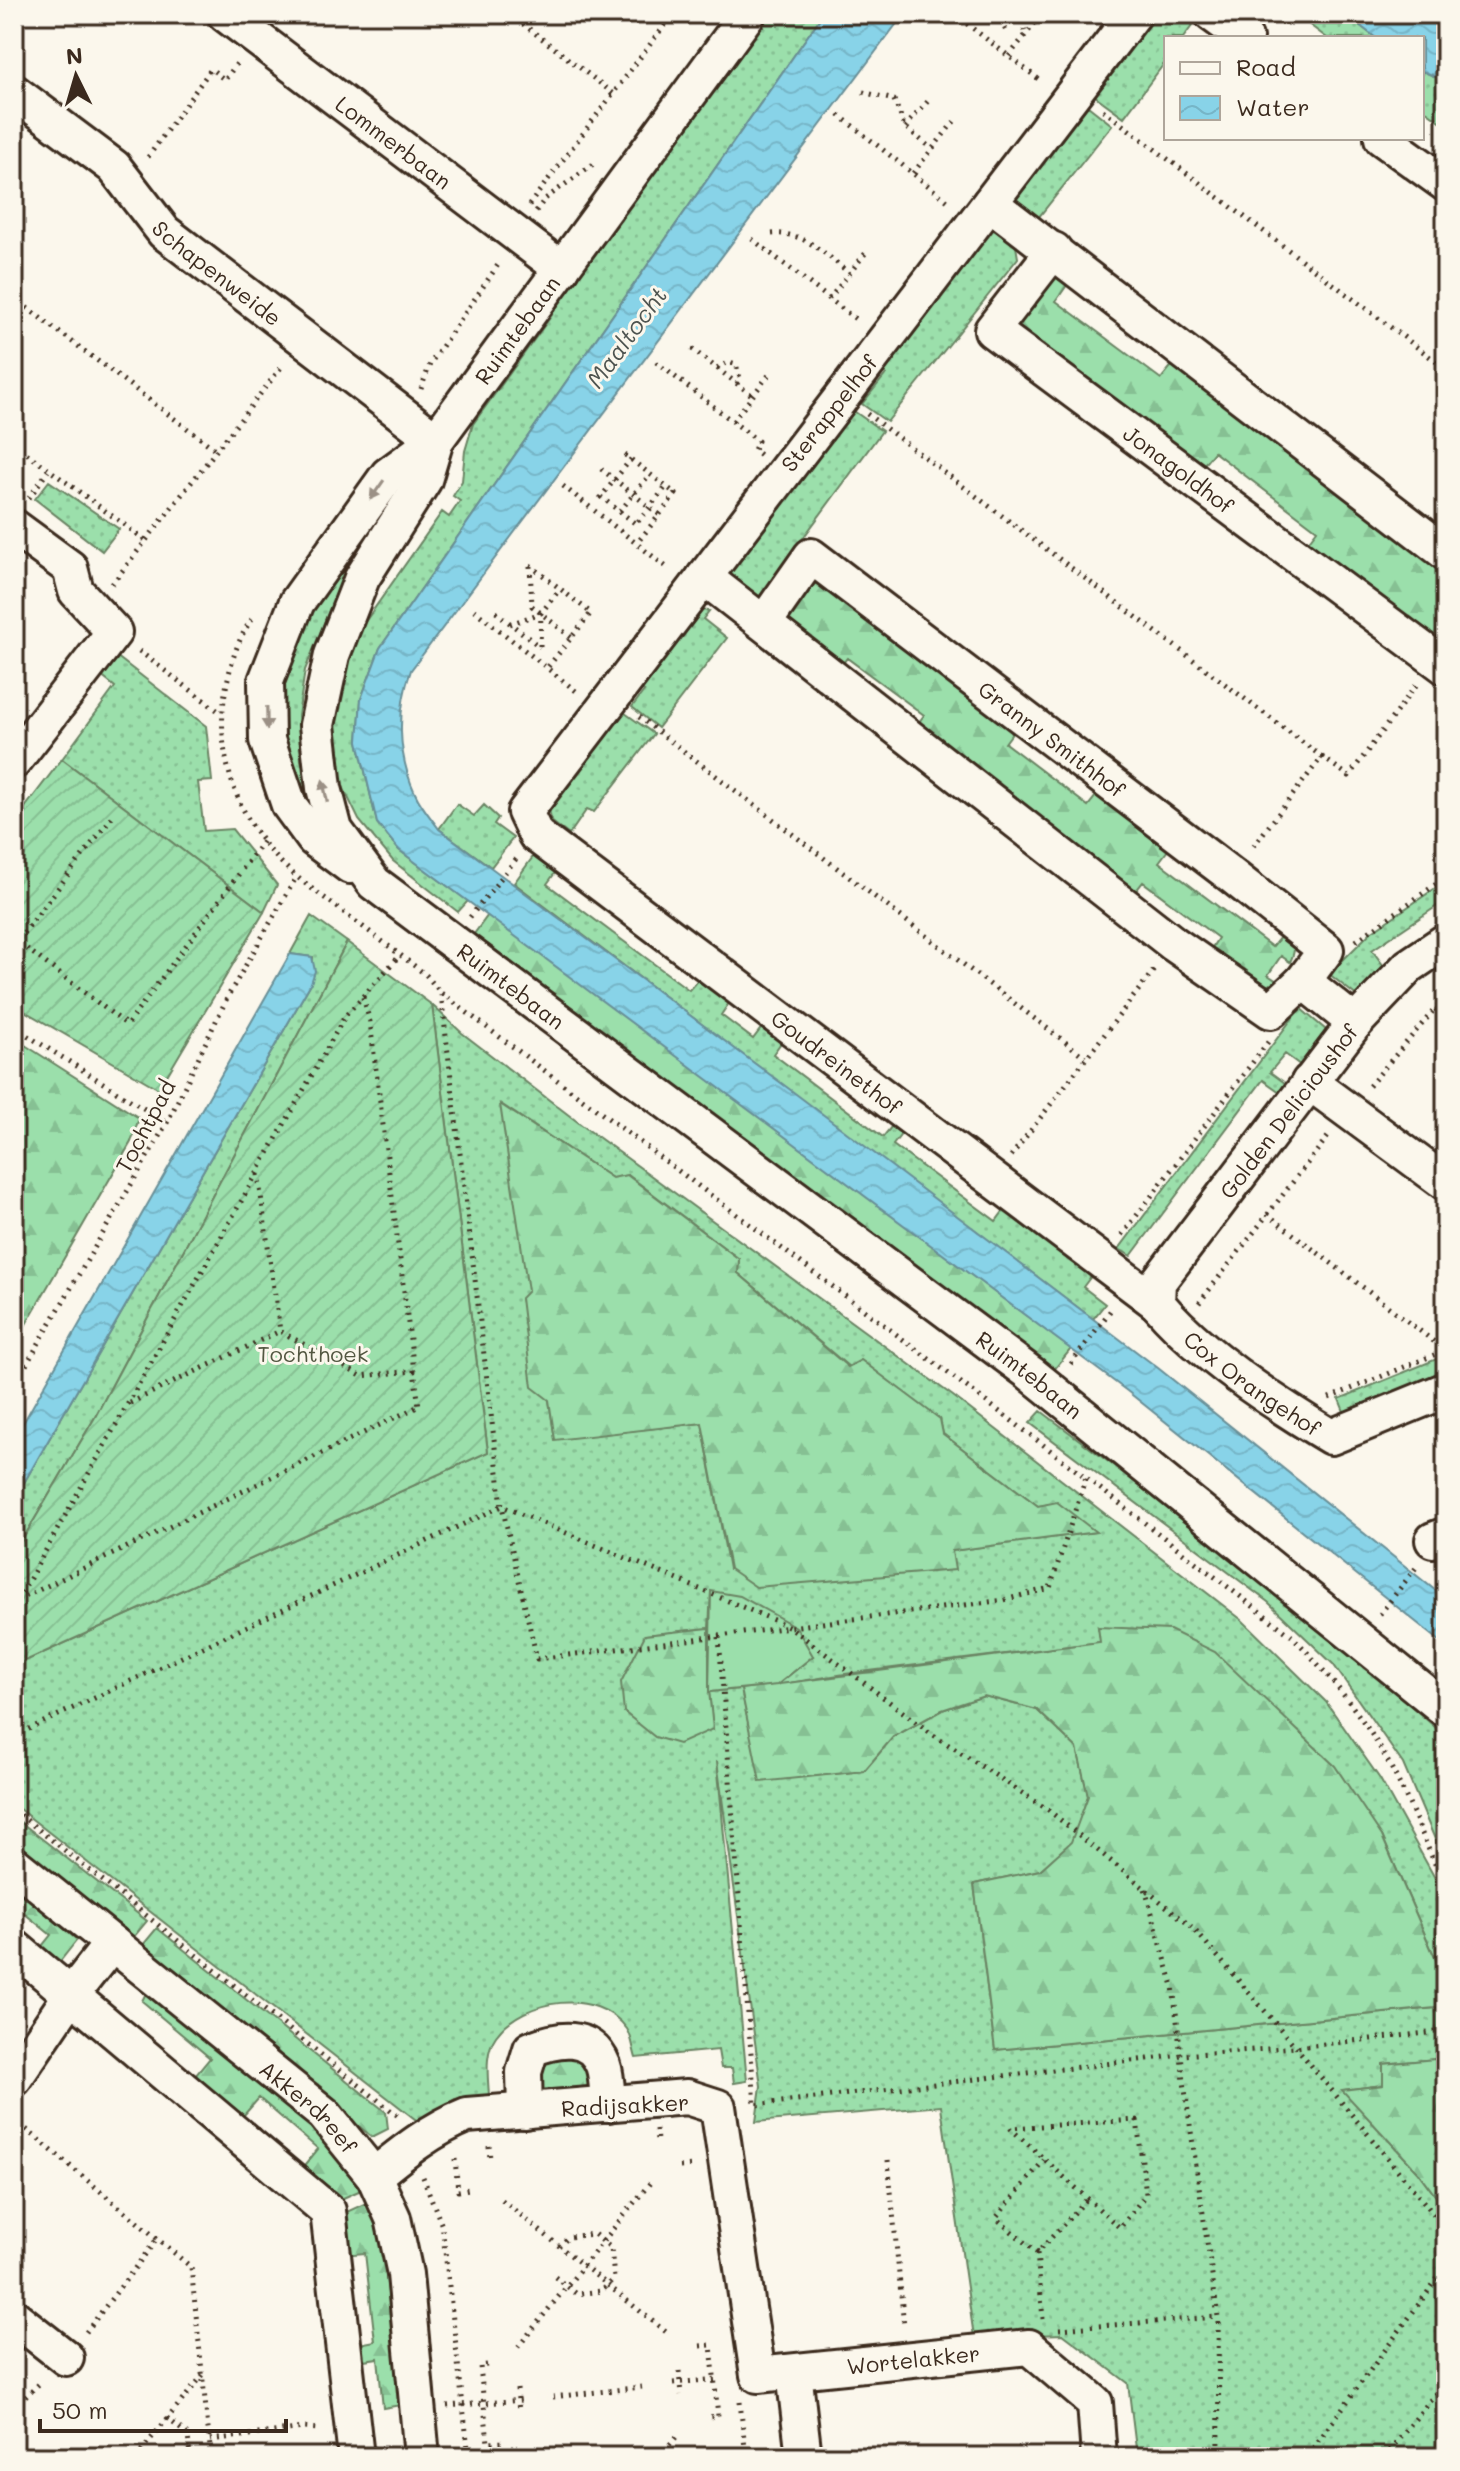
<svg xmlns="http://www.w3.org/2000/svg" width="1460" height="2471" viewBox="0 0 1460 2471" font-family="Mali,sans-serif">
	<defs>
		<pattern id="grass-dots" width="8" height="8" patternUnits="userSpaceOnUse" patternTransform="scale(2)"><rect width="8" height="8" fill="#9bdfab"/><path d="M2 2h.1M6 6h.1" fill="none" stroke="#86c093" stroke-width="1.8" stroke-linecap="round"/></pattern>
		<pattern id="forest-firs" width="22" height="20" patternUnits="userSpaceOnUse" patternTransform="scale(2)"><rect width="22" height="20" fill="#9bdfab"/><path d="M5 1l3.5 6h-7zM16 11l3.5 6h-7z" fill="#86c093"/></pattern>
		<pattern id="garden-furrows" width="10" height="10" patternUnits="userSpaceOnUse" patternTransform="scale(2)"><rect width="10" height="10" fill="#9bdfab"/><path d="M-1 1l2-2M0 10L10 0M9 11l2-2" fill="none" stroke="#86c093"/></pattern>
		<pattern id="water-waves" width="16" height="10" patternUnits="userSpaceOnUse" patternTransform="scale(2)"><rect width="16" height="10" fill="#88d3e8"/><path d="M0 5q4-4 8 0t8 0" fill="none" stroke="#76b5c7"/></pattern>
	</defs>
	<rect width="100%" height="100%" fill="#fbf7ec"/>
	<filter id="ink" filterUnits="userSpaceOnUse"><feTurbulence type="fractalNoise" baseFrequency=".0125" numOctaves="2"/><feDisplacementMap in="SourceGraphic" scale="16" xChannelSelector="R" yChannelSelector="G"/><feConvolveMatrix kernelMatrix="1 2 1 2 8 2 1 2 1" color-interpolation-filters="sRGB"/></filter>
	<g filter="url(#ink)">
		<path fill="url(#grass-dots)" stroke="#6b8464" stroke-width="2" fill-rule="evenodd" d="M 768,14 L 823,14 L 380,648 L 361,699 L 358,741 L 377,823 L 399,850 L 468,901 L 458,912 L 393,861 L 359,820 L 343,787 L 333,732 L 342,679 L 353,639 L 442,512 L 449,517 L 460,501 L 453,496 L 462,481 L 465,451 L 473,424 L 552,315 L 546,310 Z
			M 1146,14 L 1193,14 L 1198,18 L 1183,38 L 1166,38 L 1166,61 L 1124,117 L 1087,90 Z
			M 1295,14 L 1345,14 L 1376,38 L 1327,38 Z
			M 1422,71 L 1446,81 L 1446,125 L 1422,108 Z
			M 1088,106 L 1112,125 L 1034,223 L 1009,204 L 1067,116 L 1076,121 Z
			M 982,229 L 993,229 L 1016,246 L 1018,258 L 887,422 L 862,404 L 886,374 L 878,367 Z
			M 848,407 L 882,431 L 758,599 L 722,573 Z
			M 412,466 L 372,536 L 344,574 L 305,670 L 298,716 L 301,760 L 314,808 L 342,849 L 285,773 L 277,745 L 286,643 Z
			M 49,481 L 119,529 L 102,551 L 35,499 Z
			M 700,610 L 709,611 L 703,619 L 727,638 L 658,728 L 632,707 L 644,691 L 636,684 Z
			M 116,656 L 206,726 L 212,781 L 198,782 L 204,831 L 232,829 L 277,885 L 264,912 L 62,759 L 115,687 L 100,675 Z
			M 618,708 L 654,734 L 594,812 L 587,809 L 569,835 L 551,821 L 549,808 Z
			M 457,804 L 474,816 L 484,805 L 498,818 L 494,824 L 513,838 L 491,867 L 439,829 Z
			M 538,850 L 560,866 L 547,884 L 689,990 L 703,974 L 733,997 L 721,1015 L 753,1039 L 766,1022 L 785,1037 L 773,1054 L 883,1137 L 896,1121 L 905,1129 L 893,1145 L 996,1221 L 1008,1205 L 1095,1271 L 1083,1287 L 1105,1304 L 1093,1319 L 514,883 Z
			M 1446,881 L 1446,900 L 1372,950 L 1386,969 L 1358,997 L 1329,974 L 1371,932 Z
			M 311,916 L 347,942 L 94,1419 L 14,1554 L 14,1500 L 311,983 L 313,957 L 290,954 Z
			M 432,1005 L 462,1033 L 583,1126 L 953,1396 L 1242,1620 L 1326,1702 L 1380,1779 L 1446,1898 L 1446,1983 L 1382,1836 L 1098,1627 L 1101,1642 L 845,1674 L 777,1685 L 813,1656 L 711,1592 L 709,1628 L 645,1635 L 713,1729 L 709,1692 L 741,1689 L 761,1781 L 864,1771 L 893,1737 L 942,1710 L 984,1696 L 1037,1710 L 1077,1748 L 1088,1796 L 1072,1842 L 1040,1870 L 974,1884 L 995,2050 L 1446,2007 L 1446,2058 L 1384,2064 L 1383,2085 L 1343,2090 L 1417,2171 L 1446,2210 L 1446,2457 L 1137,2457 L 1128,2383 L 1063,2334 L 974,2337 L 941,2106 L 756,2122 L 761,2086 L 717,1761 L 747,2081 L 734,2083 L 732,2068 L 721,2068 L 718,2050 L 636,2058 C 633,2049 632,2036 627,2029 C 598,1988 523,1998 496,2036 C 484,2053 488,2076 489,2096 L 455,2099 L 420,2123 L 14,1805 L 14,1666 L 488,1452 ZM 501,1104 L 612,1178 L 628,1175 L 739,1259 L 738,1273 L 849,1367 L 940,1419 L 943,1434 L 1038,1506 L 1057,1503 L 1095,1532 L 951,1551 L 954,1569 L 729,1569 L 702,1423 L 555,1439 L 549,1400 L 521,1299 L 529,1292 Z
			M 1300,1008 L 1326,1030 L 1300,1065 L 1285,1054 L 1270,1072 L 1285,1083 L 1280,1092 L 1263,1080 L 1131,1256 L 1119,1249 Z
			M 1439,1358 L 1445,1373 L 1345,1414 L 1339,1399 Z
			M 1041,1411 L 1280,1591 L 1435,1727 L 1446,1747 L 1446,1865 L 1403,1764 L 1333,1664 L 1268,1602 L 1030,1423 Z"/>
		<path fill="url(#forest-firs)" stroke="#6b8464" stroke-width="2" d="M 1052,275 L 1067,285 L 1056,301 L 1161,379 L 1174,363 L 1446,570 L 1446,653 L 1304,547 L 1317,530 L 1214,452 L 1201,468 L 1019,329 L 1016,320 Z
			M 815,582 L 827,584 L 1016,728 L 1005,743 L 1088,806 L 1100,791 L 1171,846 L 1159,862 L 1272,947 L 1285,931 C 1295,942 1297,948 1290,962 L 1281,956 L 1268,975 L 1277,981 C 1250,998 1228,970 1208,954 L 1218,938 L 1143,882 L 1131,897 L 914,729 L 924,715 L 847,658 L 836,672 L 787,635 L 787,612 L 807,586 Z
			M 488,915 L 1071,1349 L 1053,1371 L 474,934 Z
			M 14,1038 L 139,1118 L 131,1142 L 14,1345 Z
			M 500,1104 L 612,1178 L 627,1175 L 739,1259 L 738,1273 L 848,1367 L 861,1360 L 940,1419 L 943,1434 L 1038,1506 L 1057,1502 L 1096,1532 L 952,1551 L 955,1570 L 756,1587 L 730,1569 L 702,1423 L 555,1440 L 549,1400 L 532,1387 L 521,1298 L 528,1291 Z
			M 1098,1627 L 1170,1630 L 1215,1652 L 1335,1766 L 1382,1836 L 1446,1983 L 1446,2007 L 995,2050 L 974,1884 L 1040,1870 L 1071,1842 L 1088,1796 L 1077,1748 L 1037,1710 L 984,1696 L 942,1710 L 893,1737 L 864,1771 L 760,1782 L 741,1689 L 1100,1642 Z
			M 709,1628 L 709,1691 L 713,1729 L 679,1744 L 655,1737 L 624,1712 L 621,1682 L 645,1635 Z
			M 14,1817 L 147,1921 L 132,1939 L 14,1843 Z
			M 14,1886 L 77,1940 L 57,1965 L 38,1951 L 51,1935 L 14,1905 Z
			M 157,1928 L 386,2112 L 388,2129 L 372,2137 L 142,1946 Z
			M 147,1991 L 329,2141 L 361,2190 L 332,2203 L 297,2175 L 318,2149 L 259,2098 L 243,2116 L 195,2076 L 210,2058 L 142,2001 Z
			M 578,2053 L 587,2062 L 592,2098 L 541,2102 L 537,2066 L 542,2060 Z
			M 1446,2058 L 1446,2210 L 1417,2171 L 1342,2090 L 1383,2085 L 1383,2064 Z
			M 368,2202 L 382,2241 L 401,2405 L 383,2408 L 378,2358 L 356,2361 L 354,2345 L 375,2341 L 365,2253 L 343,2255 L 340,2215 Z"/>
		<path fill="url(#garden-furrows)" stroke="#6b8464" stroke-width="2" d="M 62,759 L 264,912 L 159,1089 L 14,1005 L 14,822 Z
			M 347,942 L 432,1005 L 488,1452 L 14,1666 L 14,1554 L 94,1419 Z"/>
		<path fill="#9bdfab" stroke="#6b8464" stroke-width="2" d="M 711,1591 L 740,1596 L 796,1627 L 813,1656 L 777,1685 L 709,1692 Z"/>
		<path fill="url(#water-waves)" stroke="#698f97" stroke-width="2" d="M 823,14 L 904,14 L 411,670 C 397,709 397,754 415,793 C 420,805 431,818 439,829 L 792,1091 L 1158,1368 L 1446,1599 L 1446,1646 L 1127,1391 L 399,850 L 377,823 L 358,741 L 361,699 L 380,648 Z
			M 1345,14 L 1426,14 L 1446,18 L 1446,81 L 1422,71 L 1422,38 L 1376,38 Z
			M 290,954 L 312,957 L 315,971 L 311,983 L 14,1500 L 14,1439 Z"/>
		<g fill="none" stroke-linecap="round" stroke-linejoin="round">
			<g stroke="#3b2a1e" stroke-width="40">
				<g id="minor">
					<path id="s1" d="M 225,14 L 562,269"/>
					<path id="s2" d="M 748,14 L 436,440 L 424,480 L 362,578 L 332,655 L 317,725 L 324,788 L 335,830 L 374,883 L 1030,1373 L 1446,1710"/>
					<path id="s3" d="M 1134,14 L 525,812 L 536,835 L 1157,1303 C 1199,1353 1274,1403 1331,1437 L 1446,1390"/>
					<path d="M 1212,14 L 1245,38"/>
					<path id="s4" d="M 14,92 L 114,167 L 164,232 L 436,440"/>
					<path d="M 1382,138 L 1446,184"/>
					<path d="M 990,203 L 1446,553"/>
					<path id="s5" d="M 1054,250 L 992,330 L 1446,667"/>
					<path d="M 14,527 L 70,568 L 76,591 L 114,632 L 14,761"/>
					<path d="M 704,577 L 1174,944 L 1271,1011 L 1303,981 L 1326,950 L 1231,875 L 811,556 L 764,623"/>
					<path d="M 350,866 L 314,839 L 289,805 L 267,740 L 266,681 L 297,602 L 388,475 L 436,440"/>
					<path d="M 1303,981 L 1355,1023"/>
					<path d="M 1309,1082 L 1446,1183"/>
					<path id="s6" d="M 1157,1303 L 1158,1282 L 1355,1023 L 1409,966 L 1446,941"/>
					<path d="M 1433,1540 L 1446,1535"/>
					<path id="s7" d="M 14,1864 L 324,2114 L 374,2176 L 393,2218 L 405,2274 L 422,2457"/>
					<path d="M 14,1947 L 328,2211 L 356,2457"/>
					<path d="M 14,2079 L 71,1995 L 112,1943"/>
					<path d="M 525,2111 L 524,2072 L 531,2049 C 557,2039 590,2032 603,2065 C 607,2076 607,2092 608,2104"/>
					<path id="s8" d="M 374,2176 C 403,2152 432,2129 467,2115 L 687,2097 L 718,2107 L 758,2375 L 1029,2347 L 1095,2403 L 1099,2457"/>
					<path d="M 14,2317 L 66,2358"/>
					<path d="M 794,2372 L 804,2457"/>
				</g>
			</g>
			<path stroke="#3b2a1e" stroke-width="5" stroke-dasharray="2 6" stroke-linecap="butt" d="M 510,14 L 614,94
				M 954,14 L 1041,81
				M 997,14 L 1007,33
				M 1019,14 L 1026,34
				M 1009,56 L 1042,14
				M 863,92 L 894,100 L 905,127 L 932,149
				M 1103,110 L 1446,369
				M 839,115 L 949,202
				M 905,127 L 928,101
				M 148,157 L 211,69 L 225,80 L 237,63
				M 913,173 L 957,118
				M 529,205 L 673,14
				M 536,211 L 545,199 L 596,162
				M 772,234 C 804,231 825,254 849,273
				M 752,239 L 858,321
				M 14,298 L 216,450
				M 829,299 L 868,250
				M 692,349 L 753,396
				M 656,362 L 758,441 L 754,450 L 760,455
				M 717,368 L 729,362 L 736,364 L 740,378 L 737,384
				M 421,389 L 430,364 L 500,262
				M 867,414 L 1322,757 L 1251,849
				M 733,421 L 771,372
				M 14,444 L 145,540
				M 625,455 L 676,494 L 637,543
				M 631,459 L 601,497 L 636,524 L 666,487
				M 14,460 L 22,450
				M 601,469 L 660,515
				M 563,486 L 669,569
				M 29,498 L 48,471
				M 620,511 L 650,474
				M 530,565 L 591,613 L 547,668
				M 530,566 L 532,606 L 572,638
				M 112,584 L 283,365
				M 474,610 L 576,691
				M 496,612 L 540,647
				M 252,619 C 236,641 230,667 225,693 C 215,752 236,814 276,857 C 294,877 317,892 338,908 C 367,930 397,952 426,975 L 441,993 L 1020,1427 L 1293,1637 C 1334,1680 1372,1727 1398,1781 C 1416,1816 1429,1853 1446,1888
				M 510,624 L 541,613 L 560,589
				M 540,646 L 541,613
				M 139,651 L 221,713
				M 639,717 L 1085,1057
				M 1322,757 L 1349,776 L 1417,684
				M 470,917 L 516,859
				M 14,939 L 127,1025 L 264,840
				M 1356,941 L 1446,877
				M 14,946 L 115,813
				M 441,994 L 502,1506 L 537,1659 L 1004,1600 L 1050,1588 L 1086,1477
				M 1435,1009 L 1446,1017
				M 14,1027 L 167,1123
				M 1369,1086 L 1435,1009 L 1446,1001
				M 1011,1156 L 1154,970
				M 258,1174 L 280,1331 L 361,1376 L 414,1371 L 370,1022 L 363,997
				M 1267,1214 L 1445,1350
				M 1122,1235 L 1268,1042
				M 1199,1303 L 1330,1134
				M 1071,1364 L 1113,1307
				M 14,1386 L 167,1123 L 228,996 L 297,876
				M 1329,1398 L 1446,1350
				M 130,1403 L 280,1331
				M 18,1600 L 419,1406 L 414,1371
				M 14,1607 L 345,1016 L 400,955
				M 1380,1614 L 1418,1565
				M 719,1637 L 755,2105 L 1182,2055 L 1296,2047 L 1446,2031
				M 14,1736 L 502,1506 L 790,1627 L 932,1734 L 1047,1809 L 1193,1928 L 1296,2047 L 1446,2229
				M 14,1810 L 398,2116
				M 1145,1889 L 1173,1986 L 1185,2090 L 1218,2317 L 1219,2457
				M 14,2119 L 191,2267 L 211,2457
				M 1137,2120 L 1146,2194 L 1120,2228 L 1010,2128 Z
				M 656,2129 L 657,2141
				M 489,2146 L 490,2160
				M 455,2159 L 458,2191 L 469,2189
				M 888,2160 L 904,2326
				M 680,2167 L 695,2166
				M 423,2177 L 442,2226 L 469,2457
				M 502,2200 L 666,2332
				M 1037,2253 L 996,2218 L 1044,2160
				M 555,2277 L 577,2294 L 602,2291 L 614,2278 L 611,2248 L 594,2234 L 569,2237 L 559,2246
				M 1043,2319 L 1037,2253 L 1087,2199
				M 1059,2329 L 1218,2317
				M 86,2332 L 157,2239
				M 700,2346 L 711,2345 L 718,2416 L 708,2417
				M 518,2347 L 650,2183
				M 487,2365 L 480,2366 L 488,2443 L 504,2442 L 505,2450 L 523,2447
				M 679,2371 L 681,2395
				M 673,2383 L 718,2379
				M 517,2389 L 519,2412
				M 553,2397 L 642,2387
				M 740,2402 L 746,2457
				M 447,2406 L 522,2400
				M 14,2408 L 42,2381
				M 167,2418 L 188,2435 L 190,2457
				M 210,2440 L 304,2428 L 321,2429
				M 529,2452 L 535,2457
				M 1219,2453 L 1311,2451 L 1446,2267
				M 136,2457 L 203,2375
				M 659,2457 L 677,2436
				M 1385,2457 L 1446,2380"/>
			<use href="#minor" stroke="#fbf7ec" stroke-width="34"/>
		</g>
		<defs><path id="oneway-solid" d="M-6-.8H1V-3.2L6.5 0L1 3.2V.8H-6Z" transform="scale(2)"/></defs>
		<g fill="#9b9085">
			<use href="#oneway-solid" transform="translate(377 490) rotate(125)"/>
			<use href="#oneway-solid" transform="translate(267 718) rotate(89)"/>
			<use href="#oneway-solid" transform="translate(325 791) rotate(-102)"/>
		</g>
	</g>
	<g text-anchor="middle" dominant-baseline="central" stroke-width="6" stroke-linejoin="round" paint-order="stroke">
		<g font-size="22" fill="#3b2a1e" stroke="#fbf7ec">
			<text stroke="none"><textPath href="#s1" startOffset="212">Lommerbaan</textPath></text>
			<text stroke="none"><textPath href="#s4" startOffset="274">Schapenweide</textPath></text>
			<text transform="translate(517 330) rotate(-54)">Ruimtebaan</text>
			<text transform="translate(829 413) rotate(-52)">Sterappelhof</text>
			<text stroke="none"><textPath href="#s5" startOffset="334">Jonagoldhof</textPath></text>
			<text transform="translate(1052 739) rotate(37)">Granny Smithhof</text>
			<text stroke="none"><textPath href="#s2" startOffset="1184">Ruimtebaan</textPath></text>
			<text stroke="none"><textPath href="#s3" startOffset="1406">Goudreinethof</textPath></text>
			<text stroke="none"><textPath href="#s6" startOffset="236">Golden Delicioushof</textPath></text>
			<text transform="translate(145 1126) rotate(-62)">Tochtpad</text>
			<text stroke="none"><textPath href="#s2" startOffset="1832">Ruimtebaan</textPath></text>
			<text stroke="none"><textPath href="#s3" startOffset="1932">Cox Orangehof</textPath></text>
			<text transform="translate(625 2105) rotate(-3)">Radijsakker</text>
			<text stroke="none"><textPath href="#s7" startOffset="382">Akkerdreef</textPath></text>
			<text stroke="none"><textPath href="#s8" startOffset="792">Wortelakker</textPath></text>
		</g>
		<g font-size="22" fill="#535741" stroke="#fbf7ec">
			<text x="313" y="1353">Tochthoek</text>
		</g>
		<g font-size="24" font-style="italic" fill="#4e5450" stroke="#fbf7ec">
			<text transform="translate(626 337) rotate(-54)">Maaltocht</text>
		</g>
	</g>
	<rect width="1460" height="2471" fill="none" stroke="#fbf7ec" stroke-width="48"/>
	<rect x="24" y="24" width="1412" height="2423" fill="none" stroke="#3b2a1e" stroke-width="3" filter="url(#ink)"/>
	<rect x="1164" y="36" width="260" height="104" fill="#fbf7ec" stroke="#aea59a" stroke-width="2"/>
	<rect x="1180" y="62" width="40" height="12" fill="#fbf7ec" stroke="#aea59a" stroke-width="2"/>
	<text x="1236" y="76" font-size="24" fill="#3b2a1e">Road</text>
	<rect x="1180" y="96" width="40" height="24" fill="url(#water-waves)" stroke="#aea59a" stroke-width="2"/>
	<text x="1236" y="116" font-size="24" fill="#3b2a1e">Water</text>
	<g transform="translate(76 76) rotate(355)" stroke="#fbf7ec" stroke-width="6" paint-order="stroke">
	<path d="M0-6L14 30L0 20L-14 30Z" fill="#3b2a1e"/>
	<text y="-12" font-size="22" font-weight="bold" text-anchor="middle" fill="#3b2a1e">N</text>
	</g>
	<path d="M40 2419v12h246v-12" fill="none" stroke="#3b2a1e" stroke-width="4"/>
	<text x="52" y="2419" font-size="24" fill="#3b2a1e" stroke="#fbf7ec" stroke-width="6" paint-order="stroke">50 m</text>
</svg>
